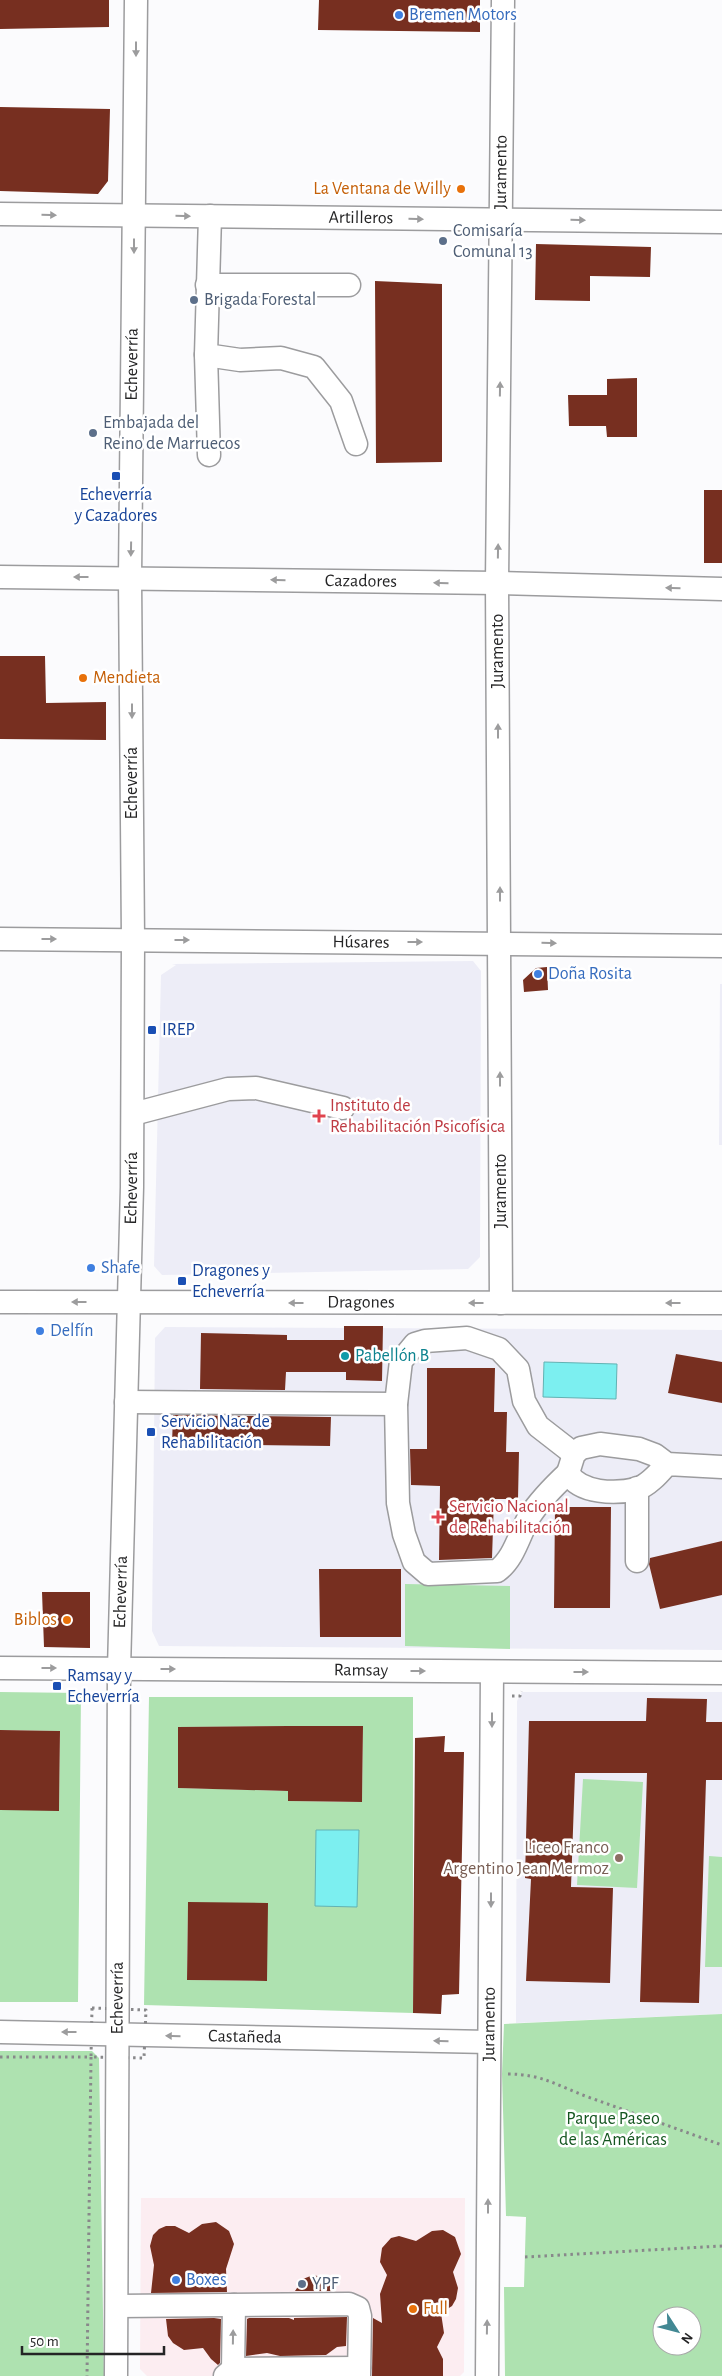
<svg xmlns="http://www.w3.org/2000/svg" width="722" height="2376" viewBox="0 0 722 2376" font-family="'Alegreya Sans',sans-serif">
	<rect width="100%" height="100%" fill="#fbfbfd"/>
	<path fill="#fcedf1" d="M 141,2198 L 465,2198 L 464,2372 L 460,2376 L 147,2376 L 140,2369 Z"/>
	<path fill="#ededf7" d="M 473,961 L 481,971 L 480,1257 L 468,1269 L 162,1275 L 154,1266 L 161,975 L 176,965 L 172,964 Z
		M 720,984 L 722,984 L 722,1145 L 719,1145 Z
		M 165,1327 L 722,1330 L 722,1650 L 159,1646 L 152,1631 L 155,1338 Z
		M 522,1692 L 722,1692 L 722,2014 L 516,2023 L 517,1701 Z"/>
	<path fill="#aee2b0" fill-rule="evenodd" d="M 405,1584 L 510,1586 L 510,1649 L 405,1646 Z
		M 0,1692 L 81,1693 L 78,2002 L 0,2002 L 0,1810 L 59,1810 L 60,1731 L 0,1730 Z
		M 149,1697 L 413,1697 L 413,2013 L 144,2005 ZM 363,1726 L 362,1802 L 288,1801 L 288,1791 L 179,1788 L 178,1727 ZM 188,1902 L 267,1981 L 187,1980 Z
		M 583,1779 L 643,1782 L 637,1888 L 577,1885 Z
		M 709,1856 L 722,1857 L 722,1967 L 705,1967 Z
		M 722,2014 L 722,2376 L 505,2376 L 504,2287 L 524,2287 L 526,2217 L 506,2216 L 502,2074 L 504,2024 ZM 662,2316 L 692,2316 L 692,2346 L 662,2346 Z
		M 0,2051 L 92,2051 L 99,2058 L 104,2376 L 0,2376 Z"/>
	<path fill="#7ceff0" stroke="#62b2b3" d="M 544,1362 L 617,1364 L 616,1399 L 543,1397 Z
		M 316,1830 L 359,1830 L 357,1907 L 315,1906 Z"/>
	<path fill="#772f20" d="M 0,0 L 109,0 L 109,27 L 0,29 Z
		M 319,0 L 480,0 L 480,32 L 318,30 Z
		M 0,107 L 110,109 L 108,181 L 98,194 L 0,191 Z
		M 536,244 L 651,247 L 650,277 L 590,276 L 590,301 L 535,300 Z
		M 375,281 L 442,284 L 442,462 L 376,463 Z
		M 637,378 L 637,437 L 607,437 L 606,426 L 569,426 L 568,395 L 607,395 L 607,379 Z
		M 704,490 L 722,490 L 722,563 L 704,563 Z
		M 0,656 L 45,656 L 46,703 L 106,702 L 106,740 L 0,739 Z
		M 547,967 L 548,990 L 524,992 L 523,980 L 536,968 Z
		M 344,1326 L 383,1326 L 382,1381 L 346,1380 L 346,1372 L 286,1372 L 285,1390 L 200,1389 L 201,1333 L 287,1335 L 287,1340 L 344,1340 Z
		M 676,1354 L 722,1362 L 722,1403 L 668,1393 Z
		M 427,1368 L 495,1368 L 494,1412 L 507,1412 L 506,1452 L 519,1452 L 518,1499 L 494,1499 L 492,1558 L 439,1560 L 440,1486 L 411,1485 L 410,1449 L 427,1449 Z
		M 173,1415 L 331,1417 L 330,1446 L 172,1444 Z
		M 555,1507 L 611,1507 L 610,1608 L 554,1608 Z
		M 722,1541 L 722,1595 L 660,1609 L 649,1564 L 650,1558 Z
		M 319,1569 L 401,1569 L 401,1637 L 320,1637 Z
		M 42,1592 L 90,1592 L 90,1648 L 44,1647 Z
		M 647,1698 L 707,1699 L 706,1722 L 722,1722 L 722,1780 L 706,1780 L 699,2003 L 640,2002 L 647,1773 L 575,1773 L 571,1887 L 613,1888 L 610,1983 L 526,1981 L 531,1879 L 525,1878 L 529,1721 L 646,1721 Z
		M 289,1726 L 363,1726 L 362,1802 L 288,1801 L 288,1791 L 178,1788 L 178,1727 Z
		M 0,1730 L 60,1731 L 59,1811 L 0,1810 Z
		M 445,1736 L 444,1752 L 464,1752 L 459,1994 L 442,1995 L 441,2014 L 413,2013 L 415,1738 Z
		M 188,1902 L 268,1903 L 267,1981 L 187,1980 Z
		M 216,2222 L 229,2231 L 234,2244 L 226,2269 L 227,2292 L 151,2293 L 154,2265 L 150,2246 L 153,2235 L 159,2229 L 166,2226 L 175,2226 L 189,2233 L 202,2224 Z
		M 443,2230 L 455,2237 L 461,2254 L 453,2272 L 458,2288 L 456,2299 L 452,2306 L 441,2313 L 444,2333 L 437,2347 L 443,2359 L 443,2376 L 372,2376 L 373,2318 L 382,2323 L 380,2294 L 387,2275 L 380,2262 L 382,2248 L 391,2238 L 399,2236 L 416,2241 L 432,2231 Z
		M 313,2275 L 326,2278 L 334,2291 L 295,2291 L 303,2279 Z
		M 347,2317 L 346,2346 L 337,2347 L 326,2355 L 280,2356 L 267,2353 L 246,2356 L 247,2319 L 249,2318 L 289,2318 L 294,2320 L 294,2318 Z
		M 214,2318 L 221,2319 L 220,2363 L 218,2365 L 211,2359 L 203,2348 L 184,2350 L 173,2343 L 168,2336 L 166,2319 Z"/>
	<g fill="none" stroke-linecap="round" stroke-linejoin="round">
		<g stroke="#9c9c9e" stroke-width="25">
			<g id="minor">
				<path id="s1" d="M 0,214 L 722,222"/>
				<path d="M 210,216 L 206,355 L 240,360 L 281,358 L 314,367 L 341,401 L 356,444"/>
				<path d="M 207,285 L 349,285"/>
				<path d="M 206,355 L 209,455"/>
				<path id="s2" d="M 0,577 L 497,583 L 722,589"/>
				<path id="s3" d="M 0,939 L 722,946"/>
				<path d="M 133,1114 L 228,1089 L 256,1088 L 343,1108"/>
				<path id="s4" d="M 0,1302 L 722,1303"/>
				<path id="s5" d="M 501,1303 L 497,583 L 503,0"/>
				<path d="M 126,1402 L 396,1404"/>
				<path d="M 667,1464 C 659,1473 649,1485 637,1489 C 616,1494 580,1494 568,1473 L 574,1454 L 581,1448 L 600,1444 L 639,1449 L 655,1455 L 667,1464 L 722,1467"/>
				<path d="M 568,1473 C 553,1487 540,1500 529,1517 C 519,1535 514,1559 497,1571 L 428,1574 L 414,1562 L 404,1534 L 398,1503 L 396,1404 L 401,1361 L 415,1344 L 425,1341 L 467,1338 L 499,1349 L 518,1369 L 524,1401 L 538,1426 L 574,1454"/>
				<path d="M 637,1561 L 637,1488"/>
				<path id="s6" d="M 0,1668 L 722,1673"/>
				<path id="s7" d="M 0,2032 L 489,2042"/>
				<path d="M 117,2306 L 349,2304 L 358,2308 L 360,2316 L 359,2376"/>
				<path d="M 233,2369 L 234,2305"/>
				<path id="s8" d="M 116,2376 L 119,1669 L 132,1187 L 133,940 L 130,578 L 136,0"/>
				<path d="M 225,2376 L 233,2369 L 359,2368"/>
				<path id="s9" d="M 487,2376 L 492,1672"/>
			</g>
		</g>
		<path stroke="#88888a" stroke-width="3" stroke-dasharray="2.5 4" stroke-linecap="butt" d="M 512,1696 L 520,1696 L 521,1691
			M 92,2008 L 146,2010 L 144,2058 L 91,2057 Z
			M 0,2057 L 91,2057 L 87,2376
			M 508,2074 C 542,2074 558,2086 588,2097 C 633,2113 677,2129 722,2145
			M 525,2257 L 722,2246"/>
		<use href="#minor" stroke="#fff" stroke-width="22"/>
	</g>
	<defs><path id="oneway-solid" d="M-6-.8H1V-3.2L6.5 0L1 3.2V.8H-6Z" transform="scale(1.25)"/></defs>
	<g fill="#9c9c9d">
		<use href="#oneway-solid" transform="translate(136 49) rotate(90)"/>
		<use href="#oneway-solid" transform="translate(49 215) rotate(1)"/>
		<use href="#oneway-solid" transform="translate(183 216) rotate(1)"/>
		<use href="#oneway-solid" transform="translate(416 219) rotate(1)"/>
		<use href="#oneway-solid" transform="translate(578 220) rotate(1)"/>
		<use href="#oneway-solid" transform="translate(134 246) rotate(90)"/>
		<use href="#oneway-solid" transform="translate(500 389) rotate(-89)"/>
		<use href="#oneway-solid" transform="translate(131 549) rotate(91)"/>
		<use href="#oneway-solid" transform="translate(498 551) rotate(-89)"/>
		<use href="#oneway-solid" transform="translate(81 577) rotate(-180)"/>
		<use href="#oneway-solid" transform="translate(278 580) rotate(-179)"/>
		<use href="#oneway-solid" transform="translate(441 583) rotate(-179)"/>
		<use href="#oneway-solid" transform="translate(673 588) rotate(-179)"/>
		<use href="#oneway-solid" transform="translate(132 711) rotate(90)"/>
		<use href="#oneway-solid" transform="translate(498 731) rotate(-90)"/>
		<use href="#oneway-solid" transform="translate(500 894) rotate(-90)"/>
		<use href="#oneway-solid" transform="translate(49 939)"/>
		<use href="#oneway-solid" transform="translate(182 940)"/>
		<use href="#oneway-solid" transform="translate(415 942)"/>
		<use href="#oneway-solid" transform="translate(549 943) rotate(1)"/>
		<use href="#oneway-solid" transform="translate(500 1079) rotate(-90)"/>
		<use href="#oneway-solid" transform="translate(79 1302) rotate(-180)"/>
		<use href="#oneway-solid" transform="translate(296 1303) rotate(-180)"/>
		<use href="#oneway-solid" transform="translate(476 1303) rotate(-180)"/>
		<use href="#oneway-solid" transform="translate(673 1303) rotate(180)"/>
		<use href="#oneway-solid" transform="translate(49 1668)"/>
		<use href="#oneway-solid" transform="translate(168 1669)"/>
		<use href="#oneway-solid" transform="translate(418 1671)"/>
		<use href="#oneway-solid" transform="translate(581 1672)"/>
		<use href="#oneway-solid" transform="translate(492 1720) rotate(90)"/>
		<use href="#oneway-solid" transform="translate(491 1900) rotate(90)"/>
		<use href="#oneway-solid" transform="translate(69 2032) rotate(-180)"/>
		<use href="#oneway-solid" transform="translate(173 2036) rotate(-179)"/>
		<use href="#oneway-solid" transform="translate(441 2041) rotate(-179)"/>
		<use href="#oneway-solid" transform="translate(488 2206) rotate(-90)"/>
		<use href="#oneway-solid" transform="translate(487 2327) rotate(-89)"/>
		<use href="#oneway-solid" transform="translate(233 2337) rotate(-89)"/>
	</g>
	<g fill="#3f7fe0" stroke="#fff" stroke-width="2">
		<circle cx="399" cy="15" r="5"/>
		<circle cx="538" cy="974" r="5"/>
		<circle cx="91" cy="1268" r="5"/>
		<circle cx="40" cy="1331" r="5"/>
		<circle cx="176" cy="2280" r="5"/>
	</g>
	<g fill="#e8710a" stroke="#fff" stroke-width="2">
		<circle cx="461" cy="189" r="5"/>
		<circle cx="83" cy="678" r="5"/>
		<circle cx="67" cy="1620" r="5"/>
		<circle cx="413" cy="2309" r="5"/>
	</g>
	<g fill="#5c6f8a" stroke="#fff" stroke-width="2">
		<circle cx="443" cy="241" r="5"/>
		<circle cx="194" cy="300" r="5"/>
		<circle cx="93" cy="433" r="5"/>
		<circle cx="302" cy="2284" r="5"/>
	</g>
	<g fill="#1a4fb4" stroke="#fff" stroke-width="2">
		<rect x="111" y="471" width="10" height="10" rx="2.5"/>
		<rect x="147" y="1025" width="10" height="10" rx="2.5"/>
		<rect x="177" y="1276" width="10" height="10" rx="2.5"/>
		<rect x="146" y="1427" width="10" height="10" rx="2.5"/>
		<rect x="52" y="1681" width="10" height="10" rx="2.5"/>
	</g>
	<g fill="#e0444e" stroke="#fff" stroke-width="2">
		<path d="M316.5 1108.5h5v5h5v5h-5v5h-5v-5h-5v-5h5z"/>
		<path d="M435.5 1509.5h5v5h5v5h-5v5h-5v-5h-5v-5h5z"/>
	</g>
	<circle fill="#0f9aa8" stroke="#fff" stroke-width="2" cx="345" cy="1356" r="5"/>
	<circle fill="#8d6e63" stroke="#fff" stroke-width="2" cx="619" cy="1858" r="5"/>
	<g text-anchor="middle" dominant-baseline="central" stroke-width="5" stroke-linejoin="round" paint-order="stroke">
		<g font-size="18" fill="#366cbe" stroke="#fff" text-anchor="start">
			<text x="409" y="15">Bremen Motors</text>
			<text x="548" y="974">Doña Rosita</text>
			<text x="101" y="1268">Shafe</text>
			<text x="50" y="1331">Delfín</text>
			<text x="186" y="2280">Boxes</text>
		</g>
		<g font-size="18" fill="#242425" stroke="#fff">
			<text stroke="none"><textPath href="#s5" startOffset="1131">Juramento</textPath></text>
			<text stroke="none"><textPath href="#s1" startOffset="361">Artilleros</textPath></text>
			<text stroke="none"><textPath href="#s8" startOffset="2012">Echeverría</textPath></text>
			<text stroke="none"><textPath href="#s2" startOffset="361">Cazadores</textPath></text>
			<text transform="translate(498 651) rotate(-90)">Juramento</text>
			<text transform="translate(132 783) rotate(-90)">Echeverría</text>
			<text stroke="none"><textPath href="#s3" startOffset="361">Húsares</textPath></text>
			<text stroke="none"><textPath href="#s8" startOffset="1188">Echeverría</textPath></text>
			<text transform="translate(501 1191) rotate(-90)">Juramento</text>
			<text stroke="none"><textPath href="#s4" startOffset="361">Dragones</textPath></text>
			<text stroke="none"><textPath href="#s8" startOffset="784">Echeverría</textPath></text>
			<text stroke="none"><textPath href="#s6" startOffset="361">Ramsay</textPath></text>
			<text stroke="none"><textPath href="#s8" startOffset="378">Echeverría</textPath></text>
			<text stroke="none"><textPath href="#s9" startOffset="352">Juramento</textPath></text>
			<text stroke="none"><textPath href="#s7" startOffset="245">Castañeda</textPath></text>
		</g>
		<g font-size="18" fill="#c56008" stroke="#fff" text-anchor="end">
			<text x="451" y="189">La Ventana de Willy</text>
			<text x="93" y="678" text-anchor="start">Mendieta</text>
			<text x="57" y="1620">Biblos</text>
			<text x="423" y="2309" text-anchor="start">Full</text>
		</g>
		<g font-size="18" fill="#4e5e75" stroke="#fff" text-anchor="start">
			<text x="453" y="231">Comisaría<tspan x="453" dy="21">Comunal 13</tspan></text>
			<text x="204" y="300">Brigada Forestal</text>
			<text x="103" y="423">Embajada del<tspan x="103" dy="21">Reino de Marruecos</tspan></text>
			<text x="312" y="2284">YPF</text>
		</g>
		<g font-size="18" fill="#164399" stroke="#fff" text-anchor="start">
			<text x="116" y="495" text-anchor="middle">Echeverría<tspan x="116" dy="21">y Cazadores</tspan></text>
			<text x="162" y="1030">IREP</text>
			<text x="192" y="1271">Dragones y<tspan x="192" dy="21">Echeverría</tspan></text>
			<text x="161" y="1422">Servicio Nac. de<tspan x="161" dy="21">Rehabilitación</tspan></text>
			<text x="67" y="1676">Ramsay y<tspan x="67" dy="21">Echeverría</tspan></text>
		</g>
		<g font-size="18" fill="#be3a42" stroke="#fff" text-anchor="start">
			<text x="330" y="1106">Instituto de<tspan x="330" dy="21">Rehabilitación Psicofísica</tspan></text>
			<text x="449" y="1507">Servicio Nacional<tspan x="449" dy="21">de Rehabilitación</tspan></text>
		</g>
		<g font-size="18" fill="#0d838f" stroke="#fff" text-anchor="start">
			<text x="355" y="1356">Pabellón B</text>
		</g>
		<g font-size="18" fill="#785e54" stroke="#fff" text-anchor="end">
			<text x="609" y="1848">Liceo Franco<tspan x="609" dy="21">Argentino Jean Mermoz</tspan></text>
		</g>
		<g font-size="18" fill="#155620" stroke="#fff">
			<text x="613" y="2119">Parque Paseo<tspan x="613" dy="21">de las Américas</tspan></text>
		</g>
	</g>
	<g transform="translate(677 2331) rotate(126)"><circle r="24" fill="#ffffff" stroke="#a7a7a8"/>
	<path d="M0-4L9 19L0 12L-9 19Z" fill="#428893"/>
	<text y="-8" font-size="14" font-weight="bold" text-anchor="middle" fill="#242425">N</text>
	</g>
	<path d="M22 2346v8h142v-8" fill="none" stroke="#242425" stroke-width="2.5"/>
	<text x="30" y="2346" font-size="15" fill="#242425" stroke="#ffffff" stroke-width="4" paint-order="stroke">50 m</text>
</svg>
